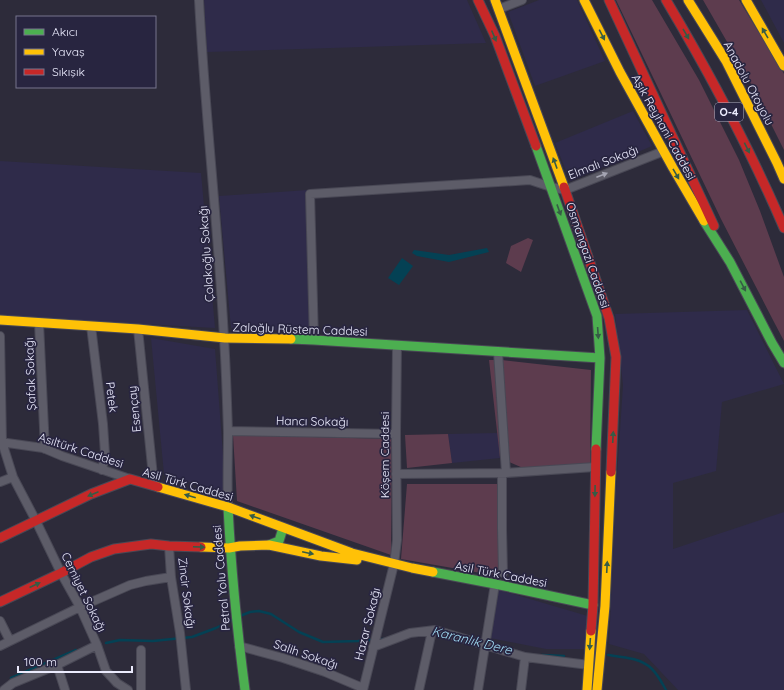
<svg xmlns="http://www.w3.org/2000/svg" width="784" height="690" viewBox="0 0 784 690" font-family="Quicksand,sans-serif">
	<rect width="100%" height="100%" fill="#2d2b3a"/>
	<path fill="#2f2b4a" d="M 204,0 L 467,0 L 486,43 L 207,52 Z
		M 539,0 L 577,0 L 605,61 L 535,86 L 508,12 Z
		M 761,0 L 784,0 L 784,43 Z
		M 633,111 L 652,146 L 570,181 L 555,143 Z
		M 0,161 L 201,173 L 215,328 L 0,316 Z
		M 308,190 L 312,333 L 231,328 L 219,196 Z
		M 747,310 L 784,384 L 722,402 L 716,471 L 673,483 L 673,549 L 784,512 L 784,690 L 678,690 L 644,654 L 609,644 L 616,492 L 623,385 L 615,314 Z
		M 151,338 L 215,349 L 226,494 L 164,474 Z
		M 498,433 L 500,458 L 452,463 L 448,434 Z
		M 496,589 L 591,617 L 588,649 L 546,649 L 490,638 Z"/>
	<path fill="#5d3c4e" d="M 616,0 L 652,0 L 699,80 L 739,160 L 760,211 L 784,277 L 784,341 L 774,322 L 721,219 Z
		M 703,0 L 739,0 L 783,72 L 784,74 L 784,150 L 749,80 Z
		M 528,238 L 533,240 L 521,272 L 506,263 L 511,246 Z
		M 489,360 L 502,360 L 591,370 L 590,464 L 523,468 L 500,458 Z
		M 448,434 L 452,463 L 407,468 L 405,435 Z
		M 233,435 L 392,439 L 391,555 L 237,501 Z
		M 407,484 L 500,484 L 498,576 L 401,559 Z"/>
	<path fill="#044154" d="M 487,248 L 489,252 L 449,262 L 417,256 L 412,253 L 414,250 L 449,255 Z
		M 402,258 L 413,266 L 399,285 L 388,278 Z"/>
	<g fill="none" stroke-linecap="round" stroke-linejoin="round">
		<path stroke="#044154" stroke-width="2.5" d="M 240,616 L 250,612 L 259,611 L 271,614 L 299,632 L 323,642 L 358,641 L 384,639
			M 106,643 L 120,640 L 153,641 L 192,637 L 216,628 L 234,619
			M 542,655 L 564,656
			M 608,655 C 623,657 641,658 652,669 C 658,675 662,683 666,690
			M 11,678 L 76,650"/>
		<g stroke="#494855" stroke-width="10">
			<path id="street" d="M 199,0 C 205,113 218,225 224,338 C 226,369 227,400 228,432 C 228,457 227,482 228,507
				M 499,9 L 522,0
				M 39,323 L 45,449
				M 91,326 L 103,424 L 105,454 L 102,470
				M 138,329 L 154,486
				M 0,336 L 2,442 L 13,477 L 36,521 L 61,573 L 80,607 L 97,645 L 106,671 L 117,683 L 128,690
				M 314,340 L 310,194 L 530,180 L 551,187 L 565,190 L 664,151
				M 498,352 L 506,473 L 595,467
				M 228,431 L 396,434
				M 0,442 L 43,448 L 62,456 L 130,479
				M 502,473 L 502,529 L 503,573
				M 396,474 L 506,473
				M 0,482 L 13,477
				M 169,546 L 171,577 L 180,633 L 186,690
				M 0,621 L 10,641
				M 0,646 L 80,607 L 130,585 L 146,581 L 171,577
				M 239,646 L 283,658 L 325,672 L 363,688
				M 373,647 L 410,633 L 435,630 L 525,657 L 589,665
				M 141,650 L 141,690
				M 57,665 L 65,690
				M 4,690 L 13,683 L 57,665 L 97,645
				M 363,690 L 394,564 L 397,540 L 396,434 L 397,345
				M 419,690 L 432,631
				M 478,690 L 495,584
				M 521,690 L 525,657"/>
		</g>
		<g stroke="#494855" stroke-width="11">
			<path id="fast" d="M 536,146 L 597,316 L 600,358 L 596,449
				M 704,221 L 730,262 L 772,343 L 784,363
				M 291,339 L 314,340 L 600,358
				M 228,507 C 231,568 237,629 245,690
				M 269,545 L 279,541 L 283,528
				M 433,572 L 495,584 L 593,605"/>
		</g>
		<g stroke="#494855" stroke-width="11">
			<path id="slow" d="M 495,0 L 564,187
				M 584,0 L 620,72 L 673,168 L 704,221
				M 688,0 L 726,61 L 777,163 L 784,179
				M 746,0 L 784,66
				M 0,320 L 138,329 L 225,338 L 291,339
				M 158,487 L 228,507 L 352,553 L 412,568 L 433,572
				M 201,547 L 229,548 L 240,546 L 269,545 L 321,556 L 357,560
				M 587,690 L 591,631
				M 597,690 L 605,606 L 611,472"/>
		</g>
		<g stroke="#494855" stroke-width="11">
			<path id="jam" d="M 478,0 L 495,36 L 536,146
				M 609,0 L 714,226
				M 666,0 C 710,74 750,149 784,228
				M 564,187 L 609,318 L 616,357 L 611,472
				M 0,538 L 91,494 L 130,479 L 158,487
				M 0,602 L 61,573 L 91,557 L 114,549 L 151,544 L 169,546 L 201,547
				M 591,631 L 593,605 L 596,449"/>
		</g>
		<use href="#street" stroke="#5d5c68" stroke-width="8"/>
		<use href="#fast" stroke="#4caf50" stroke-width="9"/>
		<use href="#slow" stroke="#ffc107" stroke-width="9"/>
		<use href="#jam" stroke="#c62828" stroke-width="9"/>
	</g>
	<defs><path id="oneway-solid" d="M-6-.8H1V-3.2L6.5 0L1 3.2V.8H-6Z"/></defs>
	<g fill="#365c46">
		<use href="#oneway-solid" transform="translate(765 33) rotate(-120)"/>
		<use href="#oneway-solid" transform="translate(686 34) rotate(60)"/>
		<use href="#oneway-solid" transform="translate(602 35) rotate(63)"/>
		<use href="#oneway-solid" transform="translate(494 36) rotate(67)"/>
		<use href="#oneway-solid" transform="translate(747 148) rotate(64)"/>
		<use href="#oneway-solid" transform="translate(555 163) rotate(-110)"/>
		<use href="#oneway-solid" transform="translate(676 174) rotate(60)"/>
		<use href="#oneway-solid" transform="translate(559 210) rotate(70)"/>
		<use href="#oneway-solid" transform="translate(743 286) rotate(62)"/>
		<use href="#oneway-solid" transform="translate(598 333) rotate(86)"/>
		<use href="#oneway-solid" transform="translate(613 437) rotate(-87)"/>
		<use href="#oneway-solid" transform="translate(595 491) rotate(91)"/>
		<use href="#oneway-solid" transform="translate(93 494) rotate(157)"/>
		<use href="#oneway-solid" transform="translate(190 496) rotate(-164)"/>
		<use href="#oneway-solid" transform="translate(255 517) rotate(-160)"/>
		<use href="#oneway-solid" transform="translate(199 547) rotate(2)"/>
		<use href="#oneway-solid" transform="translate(308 553) rotate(12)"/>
		<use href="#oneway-solid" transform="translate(607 567) rotate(-87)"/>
		<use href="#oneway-solid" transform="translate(35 585) rotate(-25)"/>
		<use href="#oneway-solid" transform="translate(590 644) rotate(94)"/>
	</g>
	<use fill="#a4a4b2" href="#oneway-solid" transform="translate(602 175) rotate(-21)"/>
	<g text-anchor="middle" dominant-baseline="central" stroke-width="3.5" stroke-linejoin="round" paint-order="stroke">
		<rect fill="#282540" stroke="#b0b0c4" stroke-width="1" x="715" y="103" width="28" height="18" rx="3"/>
		<g font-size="11" font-weight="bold" fill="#ebebfd">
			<text x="729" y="112">O-4</text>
		</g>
		<g font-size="12" fill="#ebebfd" stroke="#282540">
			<text transform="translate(749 83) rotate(62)">Anadolu Otoyolu</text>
			<text transform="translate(664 127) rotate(61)">Aşık Reyhani Caddesi</text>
			<text transform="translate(603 162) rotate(-21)">Elmalı Sokağı</text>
			<text transform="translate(206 254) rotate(-94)">Çolakoğlu Sokağı</text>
			<text transform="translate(588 255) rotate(71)">Osmangazi Caddesi</text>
			<text transform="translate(300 329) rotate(2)">Zaloğlu Rüstem Caddesi</text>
			<text transform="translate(30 374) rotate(-92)">Şafak Sokağı</text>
			<text transform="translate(112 397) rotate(83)">Petek</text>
			<text transform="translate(134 409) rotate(-96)">Esençay</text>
			<text transform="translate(312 421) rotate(1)">Hancı Sokağı</text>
			<text transform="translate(81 450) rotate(18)">Asıltürk Caddesi</text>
			<text transform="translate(384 455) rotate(-90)">Köşem Caddesi</text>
			<text transform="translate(188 484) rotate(16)">Asil Türk Caddesi</text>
			<text transform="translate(501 574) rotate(11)">Asil Türk Caddesi</text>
			<text transform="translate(221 578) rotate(-95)">Petrol Yolu Caddesi</text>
			<text transform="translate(84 592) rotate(64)">Cemiyet Sokağı</text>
			<text transform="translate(187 593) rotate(83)">Zincir Sokağı</text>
			<text transform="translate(367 624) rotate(-76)">Hazar Sokağı</text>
			<text transform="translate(306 654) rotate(19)">Salih Sokağı</text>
		</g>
		<g font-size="13" font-style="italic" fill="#a2ddf5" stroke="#282540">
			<text transform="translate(472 640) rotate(14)">Karanlık Dere</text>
		</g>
	</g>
	<rect x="16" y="16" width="140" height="72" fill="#282540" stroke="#76748c"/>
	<rect x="24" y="29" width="20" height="6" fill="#4caf50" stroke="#76748c"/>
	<text x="52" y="36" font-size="12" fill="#ebebfd">Akıcı</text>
	<rect x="24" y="49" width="20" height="6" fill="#ffc107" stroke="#76748c"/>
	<text x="52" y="56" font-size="12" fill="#ebebfd">Yavaş</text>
	<rect x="24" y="69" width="20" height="6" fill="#c62828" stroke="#76748c"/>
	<text x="52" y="76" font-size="12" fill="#ebebfd">Sıkışık</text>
	<path d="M18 666v6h114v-6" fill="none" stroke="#ebebfd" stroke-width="2"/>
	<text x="24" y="666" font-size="12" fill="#ebebfd" stroke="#282540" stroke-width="3" paint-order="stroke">100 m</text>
</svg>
